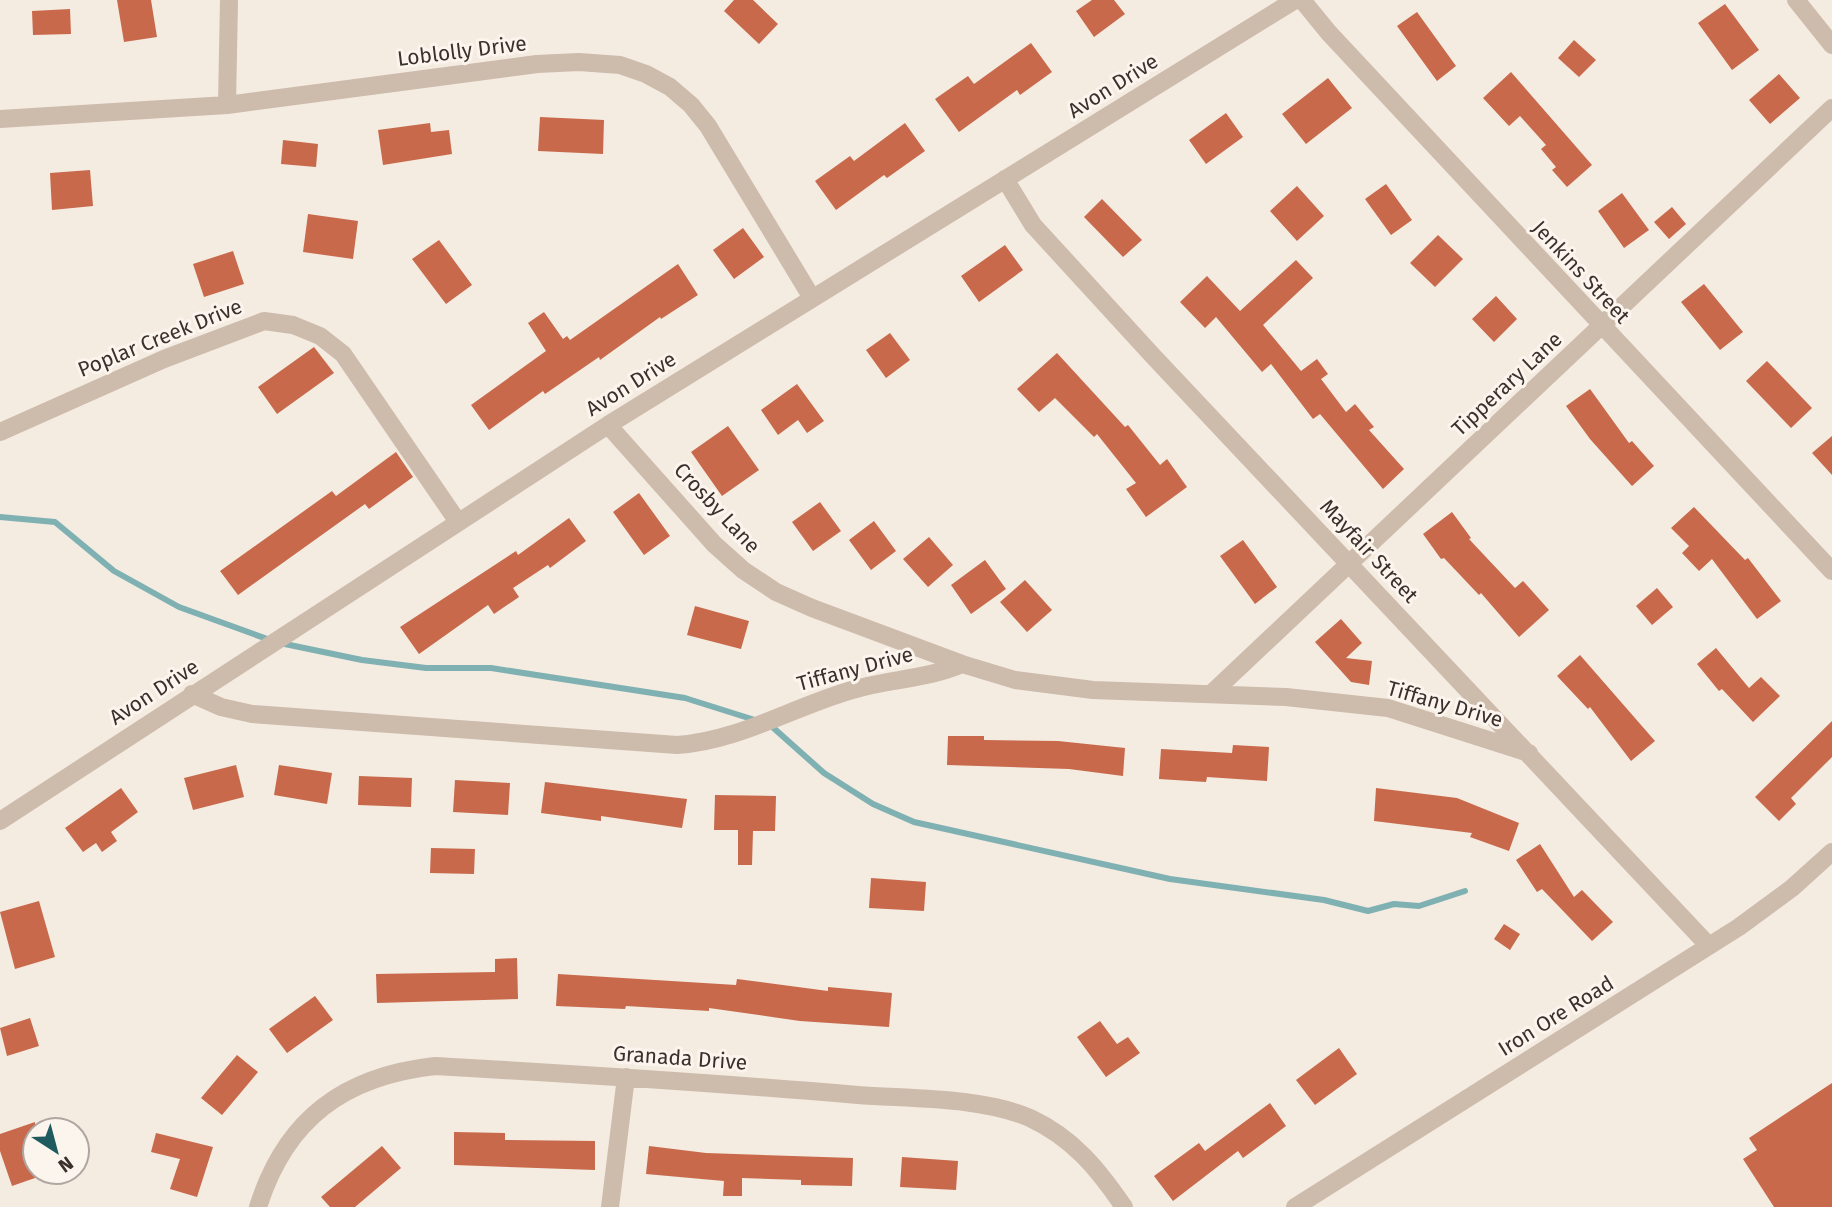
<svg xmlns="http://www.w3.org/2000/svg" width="1832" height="1207" viewBox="0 0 1832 1207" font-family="'Fira Sans',sans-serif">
	<rect width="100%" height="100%" fill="#f4ebe1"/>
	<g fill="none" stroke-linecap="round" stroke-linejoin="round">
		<path stroke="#7fb0b2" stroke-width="6" d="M 0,517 L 55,522 L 114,571 L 179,607 L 270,640
			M 280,643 L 362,660 L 426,668 L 491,668 L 685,698 L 758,721
			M 769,724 L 824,773 L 873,804 L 914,822 L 1170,879 L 1324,900 L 1368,911 L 1394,904 L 1419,906 L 1465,891"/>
	</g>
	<path fill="#c8694b" d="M 117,0 L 151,0 L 157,37 L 124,42 Z
		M 734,0 L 753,0 L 778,24 L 759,44 L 724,11 Z
		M 1092,0 L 1114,0 L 1125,14 L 1094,37 L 1076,11 Z
		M 1725,4 L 1759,50 L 1732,70 L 1698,23 Z
		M 70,9 L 71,34 L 33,35 L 32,11 Z
		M 1417,12 L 1456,66 L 1437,81 L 1397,26 Z
		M 1574,40 L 1596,60 L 1579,77 L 1558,58 Z
		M 1031,43 L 1052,72 L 1020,95 L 1017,90 L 959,132 L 935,99 L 968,76 L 974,84 Z
		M 1511,72 L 1592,165 L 1567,187 L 1552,170 L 1556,167 L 1541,149 L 1546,145 L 1520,116 L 1509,126 L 1483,98 Z
		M 1779,74 L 1800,98 L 1770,124 L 1749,100 Z
		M 1328,78 L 1352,108 L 1306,144 L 1282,114 Z
		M 1226,113 L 1243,137 L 1206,164 L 1189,140 Z
		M 540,117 L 604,120 L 603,154 L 538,151 Z
		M 430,123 L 431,132 L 449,130 L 452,154 L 383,165 L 378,130 Z
		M 905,123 L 925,151 L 887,178 L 884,175 L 836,210 L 815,181 L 850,156 L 854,161 Z
		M 283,140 L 318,144 L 316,167 L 281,164 Z
		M 90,170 L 93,206 L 52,210 L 50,173 Z
		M 1386,184 L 1412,220 L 1391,235 L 1365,199 Z
		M 1297,186 L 1324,216 L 1297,241 L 1270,211 Z
		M 1622,193 L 1649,230 L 1624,248 L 1598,211 Z
		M 1102,199 L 1142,240 L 1123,257 L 1084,217 Z
		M 1672,207 L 1686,224 L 1669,239 L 1654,222 Z
		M 308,214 L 358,221 L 353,259 L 303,252 Z
		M 743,228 L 764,257 L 734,279 L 713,250 Z
		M 1438,235 L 1463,259 L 1435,287 L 1410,263 Z
		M 439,240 L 472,285 L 446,304 L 412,259 Z
		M 1005,245 L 1023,270 L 979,302 L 961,276 Z
		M 233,251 L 244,284 L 204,297 L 193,264 Z
		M 1296,260 L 1313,278 L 1263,325 L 1301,371 L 1317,359 L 1328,374 L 1321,379 L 1346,412 L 1355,404 L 1374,427 L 1369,430 L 1404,469 L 1383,489 L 1320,414 L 1313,419 L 1271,364 L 1262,372 L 1216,317 L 1205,328 L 1180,302 L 1207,276 L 1240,311 Z
		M 678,264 L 698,295 L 661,319 L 660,317 L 600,360 L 599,357 L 545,394 L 543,391 L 489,430 L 471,405 L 546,351 L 528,323 L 544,312 L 563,339 L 567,336 L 570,340 Z
		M 1704,284 L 1743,332 L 1720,350 L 1681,302 Z
		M 1496,296 L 1517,319 L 1494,342 L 1472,319 Z
		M 890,333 L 910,360 L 886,378 L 866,350 Z
		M 314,347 L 334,373 L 277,414 L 258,387 Z
		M 1057,353 L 1125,427 L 1128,425 L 1160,465 L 1167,459 L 1187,487 L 1146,517 L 1126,489 L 1136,483 L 1097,434 L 1094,437 L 1055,398 L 1039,412 L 1017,389 Z
		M 1767,361 L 1812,408 L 1791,428 L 1746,381 Z
		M 797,384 L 824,421 L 807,433 L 798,420 L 778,435 L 761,410 Z
		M 1590,389 L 1629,443 L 1632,441 L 1654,466 L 1632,486 L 1590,439 L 1566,406 Z
		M 728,426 L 759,470 L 722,496 L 691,452 Z
		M 1832,436 L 1832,475 L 1812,453 Z
		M 396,452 L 413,477 L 369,509 L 365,504 L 238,595 L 220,571 L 332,491 L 336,496 Z
		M 639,493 L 670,536 L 644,555 L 613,512 Z
		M 820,502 L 841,531 L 813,551 L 792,522 Z
		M 1694,507 L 1745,560 L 1748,558 L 1781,601 L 1757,619 L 1712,559 L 1699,571 L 1682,553 L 1689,546 L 1671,528 Z
		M 1452,512 L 1471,538 L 1469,539 L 1515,588 L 1523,581 L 1549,610 L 1519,637 L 1481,593 L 1479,595 L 1444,558 L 1441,559 L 1423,534 Z
		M 569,518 L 586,541 L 550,568 L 548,565 L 513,588 L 519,597 L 494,614 L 488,605 L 419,654 L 400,627 L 516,551 L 518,555 Z
		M 874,521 L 896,551 L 871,570 L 849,540 Z
		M 929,537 L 953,565 L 928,587 L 903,559 Z
		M 1243,540 L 1277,587 L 1255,604 L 1220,556 Z
		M 985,560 L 1006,589 L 971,614 L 951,585 Z
		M 1025,580 L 1052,610 L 1027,632 L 1000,602 Z
		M 1657,588 L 1673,607 L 1652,625 L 1636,606 Z
		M 695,606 L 749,621 L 741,649 L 687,635 Z
		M 1341,619 L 1362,643 L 1346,658 L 1372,661 L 1369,685 L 1351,682 L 1315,642 Z
		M 1716,648 L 1749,688 L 1761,677 L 1780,696 L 1753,722 L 1722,689 L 1719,691 L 1697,664 Z
		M 1580,655 L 1655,741 L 1631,761 L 1590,707 L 1588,709 L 1557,676 Z
		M 1832,721 L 1832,757 L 1791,798 L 1796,804 L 1779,821 L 1755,797 Z
		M 948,736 L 984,736 L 984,740 L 1058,741 L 1125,748 L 1123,776 L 1069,769 L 947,765 Z
		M 1233,745 L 1269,747 L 1267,781 L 1207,777 L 1206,782 L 1159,779 L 1161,749 L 1232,753 Z
		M 236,765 L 244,797 L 193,810 L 184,778 Z
		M 279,765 L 332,773 L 327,804 L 274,795 Z
		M 359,776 L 412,778 L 411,807 L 358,805 Z
		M 455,780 L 510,783 L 508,815 L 453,812 Z
		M 545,782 L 687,799 L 682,828 L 601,816 L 601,821 L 541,813 Z
		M 121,788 L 138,812 L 111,832 L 117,841 L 102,852 L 96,843 L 83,852 L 65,828 Z
		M 1376,788 L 1457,798 L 1519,823 L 1509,851 L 1470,837 L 1472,833 L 1374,821 Z
		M 715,795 L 776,796 L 775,831 L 753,831 L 752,865 L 738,865 L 738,830 L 714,830 Z
		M 1540,844 L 1574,897 L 1582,890 L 1613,922 L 1592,941 L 1542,889 L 1537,892 L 1516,860 Z
		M 431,848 L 475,849 L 474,874 L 430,873 Z
		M 871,878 L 926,882 L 924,911 L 869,908 Z
		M 39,901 L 55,957 L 15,969 L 0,912 Z
		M 1504,924 L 1520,934 L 1510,950 L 1494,939 Z
		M 517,958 L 518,999 L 377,1003 L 376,974 L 495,972 L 495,959 Z
		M 558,974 L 736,985 L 737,979 L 828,991 L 828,987 L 892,993 L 889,1027 L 800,1021 L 709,1008 L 709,1011 L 626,1006 L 625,1009 L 556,1006 Z
		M 315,996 L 333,1020 L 287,1053 L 269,1029 Z
		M 30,1018 L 39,1046 L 7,1056 L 0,1028 Z
		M 1100,1021 L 1117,1044 L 1128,1037 L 1140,1053 L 1106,1077 L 1077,1037 Z
		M 1339,1048 L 1357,1074 L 1315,1105 L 1296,1080 Z
		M 237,1055 L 258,1072 L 222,1115 L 201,1098 Z
		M 1832,1083 L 1832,1207 L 1774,1207 L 1743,1159 L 1757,1150 L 1749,1138 Z
		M 1270,1103 L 1286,1126 L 1243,1158 L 1238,1151 L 1173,1201 L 1154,1176 L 1199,1143 L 1205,1151 Z
		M 35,1122 L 35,1178 L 12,1186 L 0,1151 L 0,1134 Z
		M 454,1132 L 505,1133 L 505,1140 L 595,1141 L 595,1170 L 454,1165 Z
		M 156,1133 L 213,1147 L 197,1197 L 170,1189 L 180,1159 L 151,1152 Z
		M 382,1146 L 401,1168 L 355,1207 L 330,1207 L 321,1197 Z
		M 649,1146 L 706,1153 L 853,1158 L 852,1186 L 801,1185 L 801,1180 L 742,1178 L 742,1196 L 723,1196 L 724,1181 L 646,1174 Z
		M 902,1157 L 958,1161 L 956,1190 L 900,1187 Z"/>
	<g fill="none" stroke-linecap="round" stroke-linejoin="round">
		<path stroke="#cdbbac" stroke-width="18" d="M 1302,0 L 1329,33 L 1832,571
			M 1796,0 L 1832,45
			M 227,105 L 229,0
			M 0,119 L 227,105 L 537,64 L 579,62 L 620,65 L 646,74 L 670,87 L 691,105 L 708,126 L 812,298
			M 1005,179 L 1033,225 L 1153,356 L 1709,946
			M 608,425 L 714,544 L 743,570 L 776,592 L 812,608 L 962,664
			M 0,432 L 164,359 L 264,321 L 293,325 L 320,336 L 343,354 L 458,522
			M 1212,693 L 1832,108
			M 192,694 L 221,707 L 252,714 L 677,745 C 738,741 793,707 852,690 C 888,679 928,679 962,664 L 1015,680 L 1093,690 L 1286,697 L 1388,708 L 1529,753
			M 0,821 L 608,425 L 1295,0
			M 258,1207 C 286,1118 345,1076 435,1066 C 576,1074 717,1083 858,1095 C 910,1099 982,1097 1030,1118 C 1073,1138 1098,1169 1124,1207
			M 610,1207 L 626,1077
			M 1295,1207 L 1739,927 L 1792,888 L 1832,852"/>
	</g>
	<g text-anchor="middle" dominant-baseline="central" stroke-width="6" stroke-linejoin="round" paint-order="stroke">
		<g font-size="21" fill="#3b302b" stroke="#fbf5ee">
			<text transform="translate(462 51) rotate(-7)">Loblolly Drive</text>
			<text transform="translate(1113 86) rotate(-32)">Avon Drive</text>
			<text transform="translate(1581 272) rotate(47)">Jenkins Street</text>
			<text transform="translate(160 338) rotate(-22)">Poplar Creek Drive</text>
			<text transform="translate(631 384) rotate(-32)">Avon Drive</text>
			<text transform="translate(1507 384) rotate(-43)">Tipperary Lane</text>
			<text transform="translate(717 508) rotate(47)">Crosby Lane</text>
			<text transform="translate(1369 551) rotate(47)">Mayfair Street</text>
			<text transform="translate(855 669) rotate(-15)">Tiffany Drive</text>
			<text transform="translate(154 692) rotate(-33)">Avon Drive</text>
			<text transform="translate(1445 704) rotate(16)">Tiffany Drive</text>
			<text transform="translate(1556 1016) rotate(-32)">Iron Ore Road</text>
			<text transform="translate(680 1058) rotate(4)">Granada Drive</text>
		</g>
	</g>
	<g transform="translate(56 1151) rotate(144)"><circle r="33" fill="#fbf5ee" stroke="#aea6a0" stroke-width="2"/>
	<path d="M0-5L12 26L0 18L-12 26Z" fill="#1f5a5e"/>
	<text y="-10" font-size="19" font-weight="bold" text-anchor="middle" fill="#3b302b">N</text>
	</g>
</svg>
